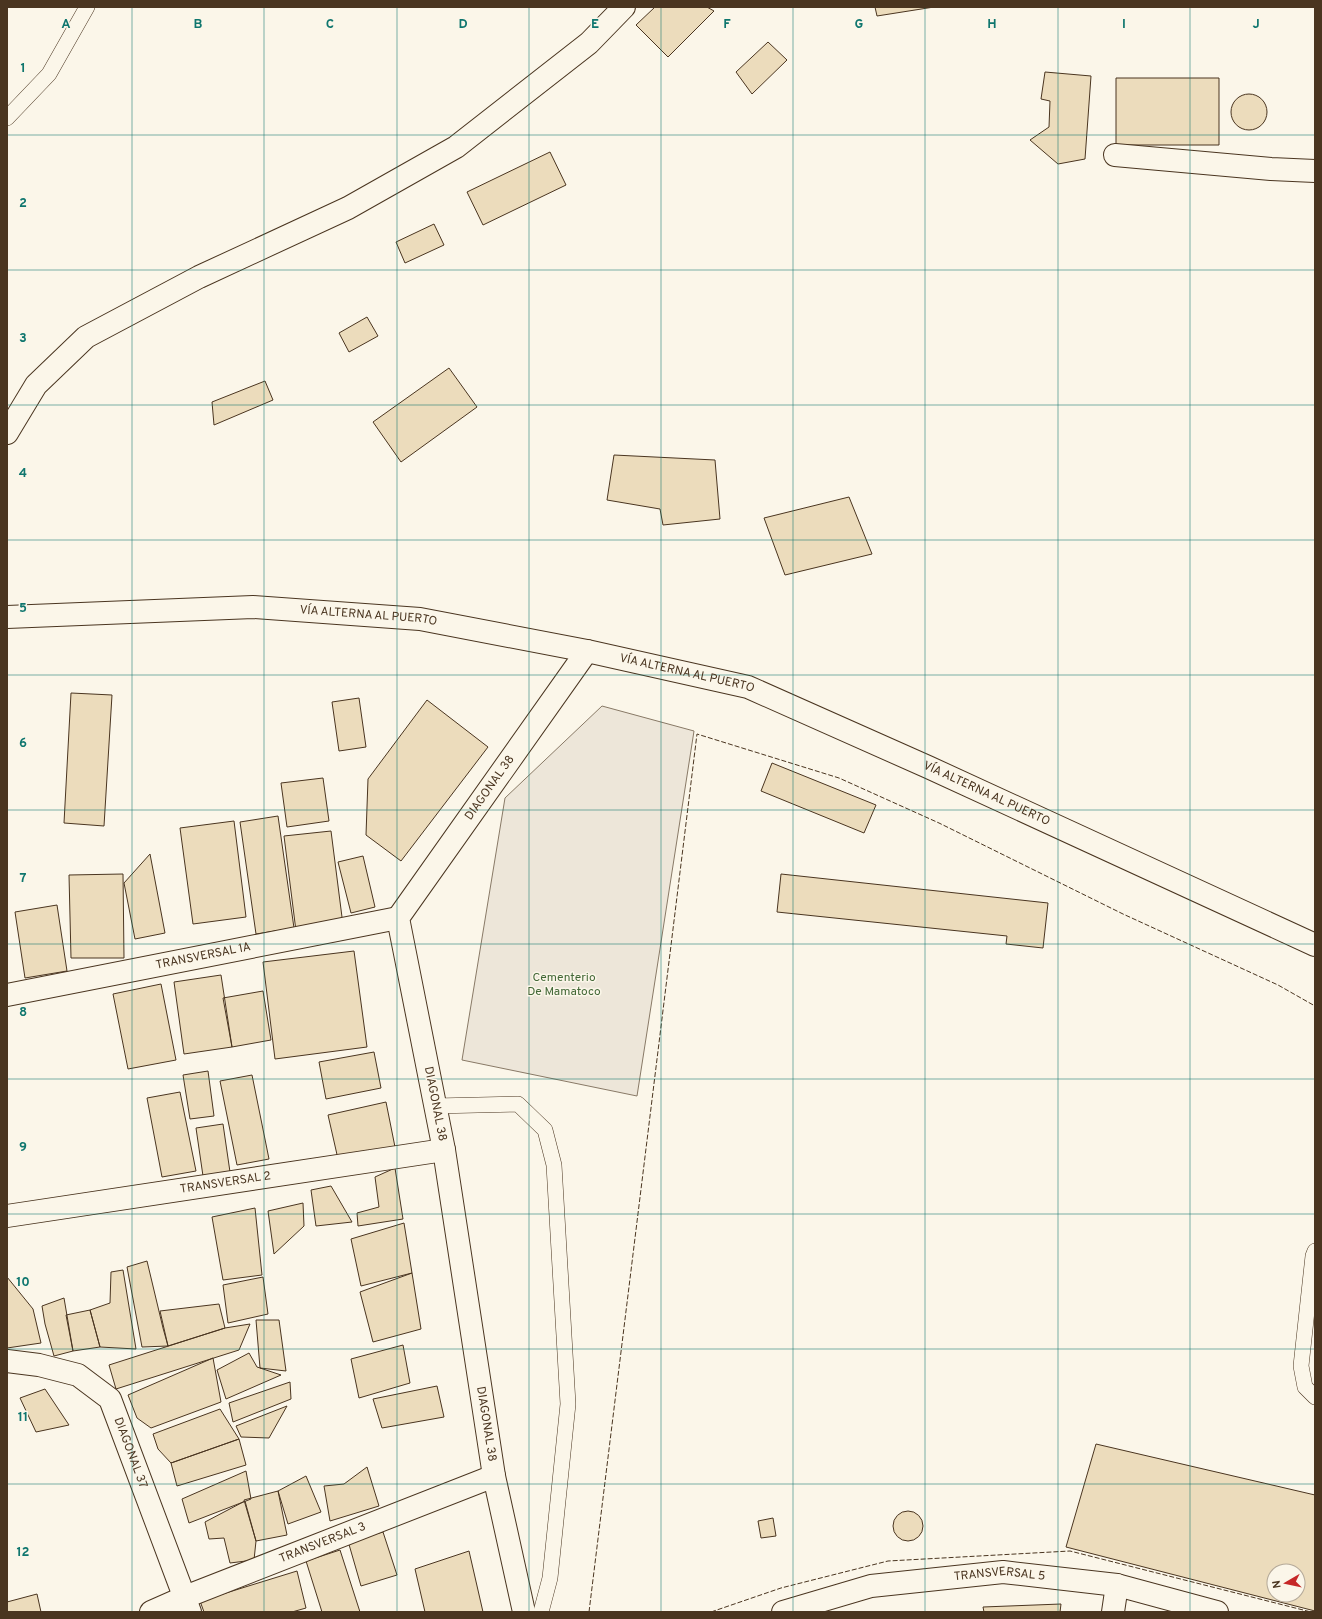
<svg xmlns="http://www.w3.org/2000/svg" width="1322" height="1619" viewBox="0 0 1322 1619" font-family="Overpass,sans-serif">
	<rect width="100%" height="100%" fill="#fbf6e9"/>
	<path fill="#ede6d9" stroke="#887966" d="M 602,706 L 694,731 L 637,1096 L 462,1060 L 505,798 Z"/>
	<path fill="#ecdcbc" stroke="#4a3520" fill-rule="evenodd" d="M 655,7 L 707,7 L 714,11 L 668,57 L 636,25 Z
		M 875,7 L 934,7 L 877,16 Z
		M 768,42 L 787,60 L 752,94 L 736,72 Z
		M 1045,72 L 1091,76 L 1085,159 L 1058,164 L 1030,140 L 1049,127 L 1050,101 L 1041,99 Z
		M 1116,78 L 1219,78 L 1219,145 L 1116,145 Z
		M1231 112a18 18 0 1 1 36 0a18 18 0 1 1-36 0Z
		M 550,152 L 566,185 L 483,225 L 467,192 Z
		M 434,224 L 444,245 L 405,263 L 396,242 Z
		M 367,317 L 378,336 L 349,352 L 339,333 Z
		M 449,368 L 477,407 L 401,462 L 373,422 Z
		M 265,381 L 273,400 L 214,425 L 212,402 Z
		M 614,455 L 715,460 L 720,519 L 663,525 L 660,509 L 607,500 Z
		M 849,497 L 872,554 L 785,575 L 764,518 Z
		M 71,693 L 112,695 L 104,826 L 64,823 Z
		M 359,698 L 366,747 L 339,751 L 332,702 Z
		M 427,700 L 488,747 L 401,861 L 366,835 L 368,779 Z
		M 772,763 L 876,805 L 864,833 L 761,791 Z
		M 323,778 L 329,821 L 287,827 L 281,783 Z
		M 278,816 L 294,928 L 256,934 L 240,822 Z
		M 234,821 L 246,917 L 193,924 L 180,828 Z
		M 331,831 L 343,925 L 296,931 L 284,836 Z
		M 150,854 L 165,933 L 135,939 L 124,883 Z
		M 363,856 L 375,907 L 351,913 L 338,862 Z
		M 123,874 L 124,958 L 71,958 L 69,875 Z
		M 781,874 L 1048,903 L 1043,948 L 1006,944 L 1007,936 L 777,912 Z
		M 57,905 L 67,971 L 25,978 L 15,912 Z
		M 354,951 L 367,1047 L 275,1059 L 263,962 Z
		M 221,975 L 232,1047 L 184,1054 L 174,982 Z
		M 161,984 L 176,1060 L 128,1069 L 113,994 Z
		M 263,991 L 271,1040 L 232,1047 L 223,998 Z
		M 374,1052 L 381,1088 L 326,1099 L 319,1062 Z
		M 208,1071 L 214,1116 L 190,1119 L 183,1075 Z
		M 252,1075 L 269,1159 L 237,1165 L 220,1081 Z
		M 180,1092 L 196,1171 L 162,1177 L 147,1098 Z
		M 386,1102 L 395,1147 L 338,1159 L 328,1115 Z
		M 223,1124 L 230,1172 L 203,1176 L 196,1128 Z
		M 395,1168 L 403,1219 L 358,1226 L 357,1213 L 379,1207 L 375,1177 Z
		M 331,1186 L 352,1222 L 316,1226 L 311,1190 Z
		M 303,1203 L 304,1226 L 274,1254 L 268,1211 Z
		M 255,1208 L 262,1275 L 223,1280 L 212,1217 Z
		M 404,1223 L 412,1273 L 361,1286 L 351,1239 Z
		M 147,1261 L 163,1328 L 168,1346 L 142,1347 L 127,1267 Z
		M 123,1270 L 136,1349 L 100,1347 L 90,1310 L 110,1303 L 111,1272 Z
		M 412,1273 L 421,1329 L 373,1342 L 360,1292 Z
		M 7,1277 L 33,1309 L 41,1343 L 7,1348 Z
		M 263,1277 L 268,1314 L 228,1323 L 223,1285 Z
		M 64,1298 L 73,1351 L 54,1356 L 45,1324 L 42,1306 Z
		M 219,1304 L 225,1328 L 168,1346 L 160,1311 Z
		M 90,1310 L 100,1347 L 73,1351 L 66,1315 Z
		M 256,1320 L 279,1320 L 286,1371 L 260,1368 Z
		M 250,1324 L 239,1350 L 116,1389 L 109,1365 L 225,1328 Z
		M 403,1345 L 410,1383 L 359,1398 L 351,1359 Z
		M 249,1353 L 257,1367 L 281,1375 L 226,1399 L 217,1370 Z
		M 213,1358 L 221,1402 L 151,1428 L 137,1418 L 128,1395 Z
		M 290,1382 L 291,1399 L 233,1422 L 229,1403 Z
		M 437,1386 L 444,1417 L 382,1428 L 373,1399 Z
		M 45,1389 L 69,1425 L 36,1432 L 20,1398 Z
		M 287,1406 L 269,1438 L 241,1437 L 236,1426 Z
		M 220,1409 L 239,1439 L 171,1463 L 158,1449 L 153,1434 Z
		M 239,1439 L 246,1465 L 177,1486 L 171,1463 Z
		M 1096,1444 L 1315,1495 L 1315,1611 L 1066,1547 ZM 1274,1571 L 1298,1571 L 1298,1595 L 1274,1595 Z
		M 367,1467 L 379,1506 L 330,1521 L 324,1486 L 344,1484 Z
		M 246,1471 L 251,1499 L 189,1523 L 182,1499 Z
		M 306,1476 L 321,1512 L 288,1524 L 278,1491 Z
		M 278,1491 L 287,1535 L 256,1541 L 244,1500 Z
		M 245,1501 L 256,1541 L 254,1560 L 230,1563 L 224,1538 L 209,1539 L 205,1522 Z
		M893 1526a15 15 0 1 1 30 0a15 15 0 1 1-30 0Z
		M 773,1518 L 776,1536 L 761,1538 L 758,1521 Z
		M 383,1532 L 397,1575 L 361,1586 L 348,1541 Z
		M 340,1550 L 360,1612 L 322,1612 L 306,1561 Z
		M 469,1551 L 483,1612 L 425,1612 L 415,1569 Z
		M 297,1571 L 306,1608 L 292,1612 L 204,1612 L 200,1601 Z
		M 37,1594 L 41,1612 L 7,1612 L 7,1602 Z
		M 1061,1604 L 1060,1612 L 984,1612 L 983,1607 Z"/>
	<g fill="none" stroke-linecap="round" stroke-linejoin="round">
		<g stroke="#4a3520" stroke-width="16">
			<path id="lane" d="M 7,118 L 49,74 L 87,7
				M 435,1106 L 518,1104 L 545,1130 L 554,1165 L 568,1404 L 550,1578 L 541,1612
				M 1315,1251 L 1313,1256 L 1301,1366 L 1305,1387 L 1315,1397"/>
		</g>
		<g stroke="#4a3520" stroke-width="24">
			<g id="street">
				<path d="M 1115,155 L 1271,169 L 1315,171"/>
				<path d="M 7,433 L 36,385 L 86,337 L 199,277 L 348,208 L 456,147 L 589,43 L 624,7"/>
				<path id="s1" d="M 7,995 L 398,918"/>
				<path id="s2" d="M 7,1216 L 444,1150"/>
				<path id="s3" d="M 7,1361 L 39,1365 L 78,1375 L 110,1399 L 190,1612"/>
				<path id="s4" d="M 151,1612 L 185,1597 L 494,1476"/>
				<path id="s5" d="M 524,1612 L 494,1476 L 444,1150 L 398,918 L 587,651"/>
				<path id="s6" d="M 783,1612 L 871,1586 L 1003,1572 L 1117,1585 L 1217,1612"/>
				<path d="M 1113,1612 L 1117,1585"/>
			</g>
		</g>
		<g stroke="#4a3520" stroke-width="24">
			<g id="primary">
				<path id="s7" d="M 7,617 L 253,607 L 420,619 L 587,651 L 748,687 L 928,767 L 1315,945"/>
			</g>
		</g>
		<use href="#lane" stroke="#fbf6e9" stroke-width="15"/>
		<use href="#street" stroke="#fbf6e9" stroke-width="22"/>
		<use href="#primary" stroke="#fbf6e9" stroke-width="22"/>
		<path stroke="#4a3520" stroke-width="1" stroke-dasharray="5 2" stroke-linecap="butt" d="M 589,1612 L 697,734 L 839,778 L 939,823 L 1123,914 L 1278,985 L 1315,1006
			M 711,1612 L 781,1588 L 888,1561 L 1070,1551 L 1311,1612"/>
	</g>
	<path fill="none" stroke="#0f766e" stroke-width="1" stroke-opacity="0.55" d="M 132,7 L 132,1612M 264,7 L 264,1612M 397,7 L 397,1612M 529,7 L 529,1612M 661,7 L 661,1612M 793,7 L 793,1612M 925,7 L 925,1612M 1058,7 L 1058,1612M 1190,7 L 1190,1612M 7,135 L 1315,135M 7,270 L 1315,270M 7,405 L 1315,405M 7,540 L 1315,540M 7,675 L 1315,675M 7,810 L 1315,810M 7,944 L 1315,944M 7,1079 L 1315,1079M 7,1214 L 1315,1214M 7,1349 L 1315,1349M 7,1484 L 1315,1484"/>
	<g text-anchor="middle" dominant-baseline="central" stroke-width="3" stroke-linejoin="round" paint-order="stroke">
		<g font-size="12" fill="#4a3520" stroke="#fbf6e9">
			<text stroke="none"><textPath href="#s7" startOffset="362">VÍA ALTERNA AL PUERTO</textPath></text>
			<text stroke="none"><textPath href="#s7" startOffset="686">VÍA ALTERNA AL PUERTO</textPath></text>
			<text stroke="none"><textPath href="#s5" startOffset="865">DIAGONAL 38</textPath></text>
			<text stroke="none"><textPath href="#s7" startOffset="1010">VÍA ALTERNA AL PUERTO</textPath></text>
			<text stroke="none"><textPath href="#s1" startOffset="200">TRANSVERSAL 1A</textPath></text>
			<text transform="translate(435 1104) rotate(79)">DIAGONAL 38</text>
			<text stroke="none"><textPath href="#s2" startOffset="221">TRANSVERSAL 2</textPath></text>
			<text transform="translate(486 1424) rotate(81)">DIAGONAL 38</text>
			<text stroke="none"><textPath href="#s3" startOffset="170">DIAGONAL 37</textPath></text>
			<text stroke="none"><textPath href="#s4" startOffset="185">TRANSVERSAL 3</textPath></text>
			<text stroke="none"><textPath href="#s6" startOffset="221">TRANSVERSAL 5</textPath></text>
		</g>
		<g font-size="12" fill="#436837" stroke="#fbf6e9">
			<text x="564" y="978">Cementerio<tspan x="564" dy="14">De Mamatoco</tspan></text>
		</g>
	</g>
	<g font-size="13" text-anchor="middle" font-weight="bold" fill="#0f766e" stroke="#fbf6e9" stroke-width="3" stroke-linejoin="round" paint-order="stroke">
		<text x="66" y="28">A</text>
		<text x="198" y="28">B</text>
		<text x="330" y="28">C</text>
		<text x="463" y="28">D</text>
		<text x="595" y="28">E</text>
		<text x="727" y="28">F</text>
		<text x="859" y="28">G</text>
		<text x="992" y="28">H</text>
		<text x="1124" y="28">I</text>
		<text x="1256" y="28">J</text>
		<text x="23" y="72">1</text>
		<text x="23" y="207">2</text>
		<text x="23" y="342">3</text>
		<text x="23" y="477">4</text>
		<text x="23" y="612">5</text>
		<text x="23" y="747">6</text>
		<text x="23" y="882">7</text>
		<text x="23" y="1016">8</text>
		<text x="23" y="1151">9</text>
		<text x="23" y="1286">10</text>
		<text x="23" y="1421">11</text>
		<text x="23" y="1556">12</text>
	</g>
	<rect width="1322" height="1619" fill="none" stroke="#4a3520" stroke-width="16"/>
	<g transform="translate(1286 1583) rotate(261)"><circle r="19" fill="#fbf6e9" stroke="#b4a999"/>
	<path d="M0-3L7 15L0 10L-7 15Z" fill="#c62828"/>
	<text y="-6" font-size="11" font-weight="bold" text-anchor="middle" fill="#4a3520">N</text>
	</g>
</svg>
